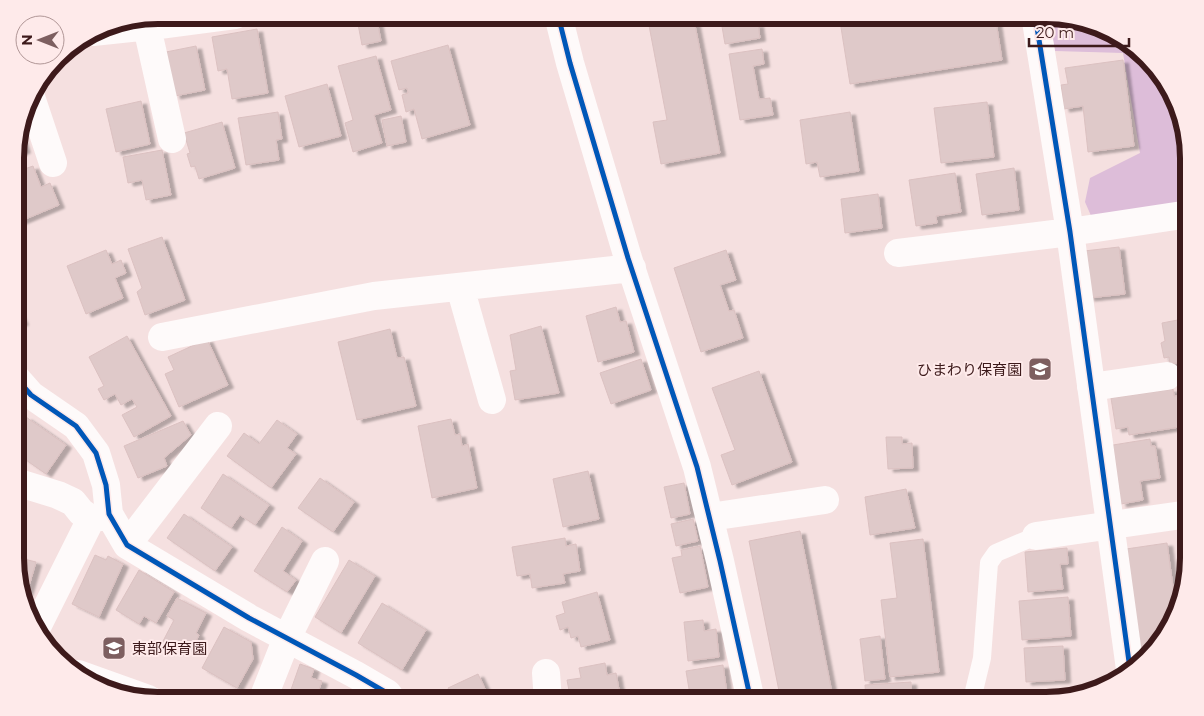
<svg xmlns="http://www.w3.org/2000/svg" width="1204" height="716" viewBox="0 0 1204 716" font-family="Montserrat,'Noto Sans JP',sans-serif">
	<defs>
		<filter id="shadow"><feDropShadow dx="5.5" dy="3" stdDeviation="1" flood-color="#0004"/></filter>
	</defs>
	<rect width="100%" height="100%" fill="#f5e0e0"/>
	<path fill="#ddbdd9" d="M 1048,15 L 1118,34 L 1170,86 L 1189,148 L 1189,204 L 1092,218 L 1085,202 L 1090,178 L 1140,153 L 1123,53 L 1055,51 Z"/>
	<path fill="#dfc9c9" stroke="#dbc1c1" filter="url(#shadow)" d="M 376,15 L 381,41 L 362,45 L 357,19 Z
		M 647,15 L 693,15 L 720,153 L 661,164 L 653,122 L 667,120 Z
		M 720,15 L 745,15 L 746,26 L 758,24 L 760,38 L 725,44 Z
		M 839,15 L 995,15 L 1002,60 L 850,84 Z
		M 257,29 L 268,93 L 232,99 L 227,69 L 218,71 L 212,37 Z
		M 448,45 L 470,125 L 422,139 L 414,109 L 406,112 L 402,95 L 408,93 L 407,88 L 399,90 L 391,61 Z
		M 196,46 L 205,90 L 175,96 L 166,52 Z
		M 762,49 L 764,64 L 753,66 L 759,99 L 770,98 L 773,115 L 740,120 L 729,54 Z
		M 376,56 L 391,110 L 374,115 L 382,143 L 353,152 L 345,123 L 353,120 L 338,66 Z
		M 1123,60 L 1134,146 L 1088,152 L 1083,106 L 1064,109 L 1061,85 L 1068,84 L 1065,68 Z
		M 327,84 L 341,136 L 299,147 L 285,96 Z
		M 141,101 L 150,144 L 116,152 L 106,109 Z
		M 987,102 L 994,157 L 941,163 L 934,108 Z
		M 278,112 L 282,139 L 276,140 L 279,160 L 246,165 L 238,118 Z
		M 850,112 L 859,171 L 820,177 L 817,162 L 806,164 L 800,120 Z
		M 401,116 L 406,142 L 387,146 L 382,120 Z
		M 222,122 L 235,168 L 199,179 L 195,166 L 191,167 L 187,154 L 190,153 L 184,133 Z
		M 19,131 L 25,150 L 16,153 L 16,139 Z
		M 162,150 L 171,195 L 146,200 L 142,180 L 128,183 L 123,157 Z
		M 33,166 L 41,187 L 50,183 L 59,205 L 16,223 L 16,172 Z
		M 1014,168 L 1019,210 L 982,215 L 976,174 Z
		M 955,173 L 961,212 L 936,216 L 937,223 L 916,226 L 909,180 Z
		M 878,194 L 882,228 L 845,233 L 841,199 Z
		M 162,237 L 185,300 L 145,315 L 137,292 L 142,288 L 128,249 Z
		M 1119,247 L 1125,294 L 1089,298 L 1084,251 Z
		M 106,250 L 112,264 L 121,260 L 126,273 L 115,278 L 123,298 L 86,314 L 67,266 Z
		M 726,250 L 736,280 L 720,285 L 729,311 L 734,310 L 743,338 L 701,352 L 674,268 Z
		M 616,307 L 620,322 L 626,321 L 634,352 L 598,362 L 586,316 Z
		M 16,308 L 23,322 L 16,325 Z
		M 1186,311 L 1189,311 L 1189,361 L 1170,364 L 1169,357 L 1164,358 L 1161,343 L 1165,341 L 1162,323 L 1188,318 Z
		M 541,326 L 559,393 L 515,400 L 510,371 L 516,370 L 510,335 Z
		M 390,329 L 397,358 L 404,357 L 416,406 L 357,420 L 338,342 Z
		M 127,336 L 171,416 L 134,437 L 122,415 L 137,407 L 132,399 L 121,405 L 115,394 L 104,400 L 98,389 L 104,386 L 89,357 Z
		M 207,339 L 228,385 L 179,407 L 165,374 L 174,370 L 168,357 Z
		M 641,359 L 651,390 L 611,404 L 600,373 Z
		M 759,371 L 792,462 L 732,485 L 721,455 L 735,450 L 712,388 Z
		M 1173,389 L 1174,396 L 1181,395 L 1186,426 L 1129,435 L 1128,427 L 1116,429 L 1111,398 Z
		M 26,417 L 66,445 L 46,474 L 16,453 L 16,431 Z
		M 451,419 L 455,435 L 460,434 L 462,446 L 468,444 L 477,488 L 432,498 L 418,426 Z
		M 277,420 L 297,434 L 287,448 L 296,454 L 271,488 L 227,456 L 244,433 L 259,444 Z
		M 183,421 L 191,435 L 164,458 L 167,466 L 138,478 L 124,446 Z
		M 886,437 L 902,437 L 902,444 L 912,443 L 913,468 L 888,469 Z
		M 1150,439 L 1151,446 L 1155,446 L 1160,478 L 1140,481 L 1143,500 L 1121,504 L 1113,445 Z
		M 588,471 L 599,519 L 563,527 L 553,479 Z
		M 223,474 L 269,505 L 255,525 L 240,515 L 231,528 L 201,508 Z
		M 320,478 L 354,502 L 333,532 L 298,508 Z
		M 684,483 L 690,514 L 671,518 L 664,487 Z
		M 906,489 L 915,528 L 870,535 L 865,497 Z
		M 184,514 L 232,547 L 215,571 L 167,538 Z
		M 693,519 L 698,541 L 676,546 L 671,524 Z
		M 282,527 L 302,541 L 283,571 L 296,580 L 287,592 L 254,571 Z
		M 800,531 L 833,698 L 821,701 L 781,701 L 749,541 Z
		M 565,538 L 566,546 L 576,544 L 580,571 L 563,574 L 565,583 L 532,588 L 530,574 L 517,576 L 512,547 Z
		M 923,539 L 939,672 L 890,677 L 881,600 L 897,598 L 890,543 Z
		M 1167,543 L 1176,609 L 1170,630 L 1142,658 L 1126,549 Z
		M 700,546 L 708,587 L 680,593 L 672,558 L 682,556 L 681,550 Z
		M 1067,548 L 1068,564 L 1060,564 L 1063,589 L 1028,592 L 1025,552 Z
		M 95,555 L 106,560 L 108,556 L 123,564 L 99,617 L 72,604 Z
		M 16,557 L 36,562 L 27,593 L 22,591 L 16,577 Z
		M 349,560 L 375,576 L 341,633 L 315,617 Z
		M 139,570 L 174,592 L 156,623 L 144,616 L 139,624 L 116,610 Z
		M 597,592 L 610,640 L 581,647 L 578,636 L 571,638 L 568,627 L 560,630 L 556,616 L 565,613 L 562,602 Z
		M 1068,597 L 1071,636 L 1022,640 L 1019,601 Z
		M 177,598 L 206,613 L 196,633 L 199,635 L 192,650 L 181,645 L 178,651 L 162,643 L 174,620 L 167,616 Z
		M 382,603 L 426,630 L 402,670 L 358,643 Z
		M 703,620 L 704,631 L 716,629 L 719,657 L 688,661 L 684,622 Z
		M 224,627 L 251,642 L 253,659 L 237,688 L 202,668 Z
		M 880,636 L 885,679 L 865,681 L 860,639 Z
		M 1063,646 L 1065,680 L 1026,682 L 1024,648 Z
		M 605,663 L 607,675 L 616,673 L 620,695 L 614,696 L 615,701 L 571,701 L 567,680 L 581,678 L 579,668 Z
		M 300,664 L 314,669 L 311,678 L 322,681 L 315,701 L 287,701 Z
		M 723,665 L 728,701 L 691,701 L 686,671 Z
		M 478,674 L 491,701 L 455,701 L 448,688 Z
		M 911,682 L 912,701 L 866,701 L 865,685 Z
		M 346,691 L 370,701 L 342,701 Z"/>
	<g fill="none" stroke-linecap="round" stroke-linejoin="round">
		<path stroke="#fefafa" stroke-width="18" d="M 974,701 L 974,691 L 982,658 L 989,563 L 996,553 L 1036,536"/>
		<path stroke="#fefafa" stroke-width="28" d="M 558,15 L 570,63 L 628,258 L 697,467 L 720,561 L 751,701
			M 1035,15 L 1070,232 L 1130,669
			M 147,27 L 172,139
			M 93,32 L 159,25 L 235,15
			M 30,94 L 53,163
			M 898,253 L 1070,232 L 1189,214
			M 460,287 L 492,400
			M 162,337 L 374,296 L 632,268
			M 16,378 L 31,395 L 76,426 L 96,453 L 106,485 L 109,514 L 127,545 L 249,618 L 356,675 L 387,693 L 393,701
			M 1091,387 L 1167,376
			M 16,482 L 58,495 L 73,502 L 81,512 L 91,519 L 108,515
			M 710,517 L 825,500
			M 1036,536 L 1189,514
			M 127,545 L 218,426
			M 36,629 L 91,519
			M 546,673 L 548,701
			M 78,674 L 148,699
			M 262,701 L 287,638 L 325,561"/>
		<g stroke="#feeaea" stroke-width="8">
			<path id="cycleway" d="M 558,15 L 570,63 L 628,258 L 697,467 L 720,561 L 751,701
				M 1035,15 L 1070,232 L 1130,669
				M 16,378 L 31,395 L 76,426 L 96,453 L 106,485 L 109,514 L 127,545 L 249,618 L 356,675 L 387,693 L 393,701"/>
		</g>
		<use href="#cycleway" stroke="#0057b8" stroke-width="5"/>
	</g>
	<defs>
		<g id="school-square" transform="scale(1.25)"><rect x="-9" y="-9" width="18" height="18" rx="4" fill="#7d5f60" stroke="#feeaea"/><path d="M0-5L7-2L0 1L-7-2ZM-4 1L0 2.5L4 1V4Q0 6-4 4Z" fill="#fff"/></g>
	</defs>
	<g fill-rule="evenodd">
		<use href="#school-square" x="1040" y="369"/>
		<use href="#school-square" x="114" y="648"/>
	</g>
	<g text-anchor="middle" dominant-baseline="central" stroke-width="4" stroke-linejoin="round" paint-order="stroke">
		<g font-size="15" fill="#3d1a1b" stroke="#feeaea" text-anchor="end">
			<text x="1022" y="369">ひまわり保育園</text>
			<text x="132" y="648" text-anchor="start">東部保育園</text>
		</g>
	</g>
	<path d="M0 0H1204V716H0ZM158 24H1046A134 134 0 0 1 1180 158V558A134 134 0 0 1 1046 692H158A134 134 0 0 1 24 558V158A134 134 0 0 1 158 24Z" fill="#feeaea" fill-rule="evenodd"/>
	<path fill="none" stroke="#3d1a1b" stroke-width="6" d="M158 24H1046A134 134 0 0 1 1180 158V558A134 134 0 0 1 1046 692H158A134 134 0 0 1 24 558V158A134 134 0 0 1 158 24Z"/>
	<g transform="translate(40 40) rotate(270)"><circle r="24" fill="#feeaea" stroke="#b19797"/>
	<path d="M0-4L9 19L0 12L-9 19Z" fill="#7d5f60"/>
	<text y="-8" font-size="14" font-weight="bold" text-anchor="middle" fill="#3d1a1b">N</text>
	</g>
	<path d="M1029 38v8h100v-8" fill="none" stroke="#3d1a1b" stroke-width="2.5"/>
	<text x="1036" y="38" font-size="15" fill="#3d1a1b" stroke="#feeaea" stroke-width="4" paint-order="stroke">20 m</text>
</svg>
